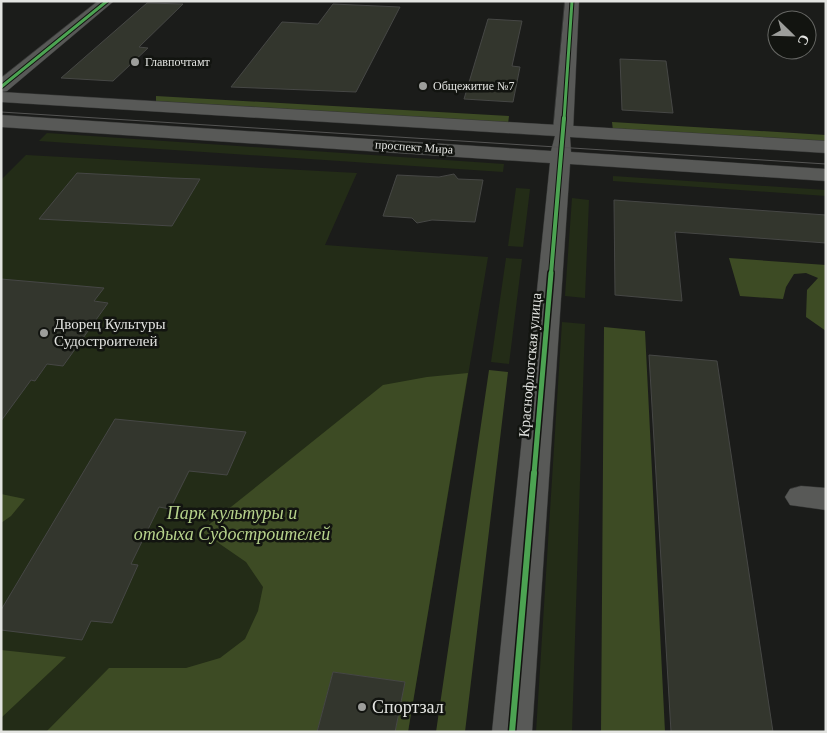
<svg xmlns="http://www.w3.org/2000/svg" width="827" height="733" viewBox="0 0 827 733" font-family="Georgia,serif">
	<rect width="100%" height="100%" fill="#1b1c1a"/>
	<path fill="#232c17" d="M 47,133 L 504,164 L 503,172 L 39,141 Z
		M 26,155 L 357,173 L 325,245 L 488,257 L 408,732 L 1,732 L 1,377 L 35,381 L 47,364 L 63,365 L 108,303 L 94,301 L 103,288 L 1,279 L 1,180 Z
		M 613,176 L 826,190 L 826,196 L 613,181 Z
		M 516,188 L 530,189 L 523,247 L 508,246 Z
		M 572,198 L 589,200 L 585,298 L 565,296 Z
		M 506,258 L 522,259 L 509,364 L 491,362 Z
		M 562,322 L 585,324 L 572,732 L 536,732 Z"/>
	<path fill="#3d4b24" d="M 156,96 L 509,116 L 508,124 L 156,103 Z
		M 612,122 L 826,135 L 826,144 L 613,131 Z
		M 729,258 L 826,265 L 826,331 L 806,317 L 807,290 L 818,278 L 806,273 L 794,274 L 786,287 L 783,299 L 740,296 Z
		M 604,327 L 645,331 L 665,732 L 601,732 Z
		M 489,370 L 508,372 L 465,732 L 436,732 Z
		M 468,373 L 408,732 L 395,732 L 404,682 L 333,672 L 317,732 L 46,732 L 109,668 L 186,668 L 220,658 L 245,639 L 258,611 L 263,587 L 246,562 L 201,531 L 383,385 L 427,377 Z
		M 1,494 L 25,499 L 11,516 L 1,523 Z
		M 1,650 L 66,657 L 1,718 Z"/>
	<path fill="#33362d" stroke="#464745" d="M 147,3 L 183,4 L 139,47 L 148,48 L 113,81 L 61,78 Z
		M 333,4 L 400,7 L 356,92 L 231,87 L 282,22 L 318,24 Z
		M 488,19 L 522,21 L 512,66 L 520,67 L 513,102 L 464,99 Z
		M 620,59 L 666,61 L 673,113 L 622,110 Z
		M 77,173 L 172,178 L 200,179 L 172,226 L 39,219 Z
		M 454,174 L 458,179 L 483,180 L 475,222 L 432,220 L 417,223 L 412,218 L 383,216 L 397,175 L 439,177 Z
		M 614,200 L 826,215 L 826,243 L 675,232 L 682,301 L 615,295 Z
		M 1,279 L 104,288 L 94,301 L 108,303 L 63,366 L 47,364 L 35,381 L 31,380 L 1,421 Z
		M 649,355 L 717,361 L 773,732 L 671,732 Z
		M 115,419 L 246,432 L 227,475 L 189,471 L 170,509 L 159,507 L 131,564 L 138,565 L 112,623 L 91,621 L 82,640 L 1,630 L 1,610 Z
		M 333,672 L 405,682 L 395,732 L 317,732 Z"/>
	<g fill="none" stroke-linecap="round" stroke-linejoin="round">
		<g stroke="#353635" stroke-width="1">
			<path id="street" d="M 98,1 L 114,1 L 7,91 L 1,92 L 1,78 Z
				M 565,1 L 579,1 L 573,131 L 570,135 L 556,135 L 553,131 Z
				M 801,486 L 826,488 L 826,510 L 790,505 L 785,497 L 790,489 Z"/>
		</g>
		<g stroke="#353635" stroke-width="1">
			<path id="secondary" d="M 1,92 L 826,141 L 826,153 L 570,137 L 571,152 L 826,169 L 826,181 L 570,164 L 532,732 L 492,732 L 550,163 L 1,127 L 1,115 L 551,151 L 555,136 L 1,102 Z"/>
		</g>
		<use href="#street" fill="#585957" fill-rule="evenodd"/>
		<use href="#secondary" fill="#585957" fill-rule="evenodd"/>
		<path stroke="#545453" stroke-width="1" d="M 1,112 L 826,164"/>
		<g stroke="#121410" stroke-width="5">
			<path id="cycleway-far3" d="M 1,87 L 107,1
				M 564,120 L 572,1"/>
		</g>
		<g stroke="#121410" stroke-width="6">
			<path id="cycleway-far2" d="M 551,274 L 564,118"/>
		</g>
		<g stroke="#121410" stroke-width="8">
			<path id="cycleway-far1" d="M 534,474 L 551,273"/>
		</g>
		<g stroke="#121410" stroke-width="9">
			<path id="cycleway" d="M 512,732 L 534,473"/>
		</g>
		<use href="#cycleway-far3" stroke="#4ca352" stroke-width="3"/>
		<use href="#cycleway-far2" stroke="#4ca352" stroke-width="4"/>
		<use href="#cycleway-far1" stroke="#4ca352" stroke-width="5"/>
		<use href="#cycleway" stroke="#4ca352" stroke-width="6"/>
	</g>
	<g fill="#9d9e9b" stroke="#121410" stroke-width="2">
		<circle cx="135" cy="62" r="5"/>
		<circle cx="423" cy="86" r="5"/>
		<circle cx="44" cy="333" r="5"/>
		<circle cx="362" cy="707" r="5"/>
	</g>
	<g text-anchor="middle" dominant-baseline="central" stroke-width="5" stroke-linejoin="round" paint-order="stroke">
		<g font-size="12" fill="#e3e4e1" stroke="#121410" text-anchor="start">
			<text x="145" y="62">Главпочтамт</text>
			<text x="433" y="86">Общежитие №7</text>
		</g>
		<g font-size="12" fill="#e3e4e1" stroke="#121410">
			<text transform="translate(414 147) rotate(4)">проспект Мира</text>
		</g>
		<g font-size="15" fill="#e3e4e1" stroke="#121410" text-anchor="start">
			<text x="54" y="324">Дворец Культуры<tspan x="54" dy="17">Судостроителей</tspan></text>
		</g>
		<g font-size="15" fill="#e3e4e1" stroke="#121410">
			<text transform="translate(530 365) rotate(-85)">Краснофлотская улица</text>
		</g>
		<g font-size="18" font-style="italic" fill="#b6d28b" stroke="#121410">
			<text x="232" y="513">Парк культуры и<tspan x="232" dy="21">отдыха Судостроителей</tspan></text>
		</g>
		<g font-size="18" fill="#e3e4e1" stroke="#121410" text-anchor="start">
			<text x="372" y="707">Спортзал</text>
		</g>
	</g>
	<rect width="827" height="733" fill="none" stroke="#e3e4e1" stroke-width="5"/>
	<g transform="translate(792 35) rotate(113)"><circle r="24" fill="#121410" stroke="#666764"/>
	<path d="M0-4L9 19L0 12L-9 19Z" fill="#9d9e9b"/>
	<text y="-8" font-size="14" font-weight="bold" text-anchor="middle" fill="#e3e4e1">С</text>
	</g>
</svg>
